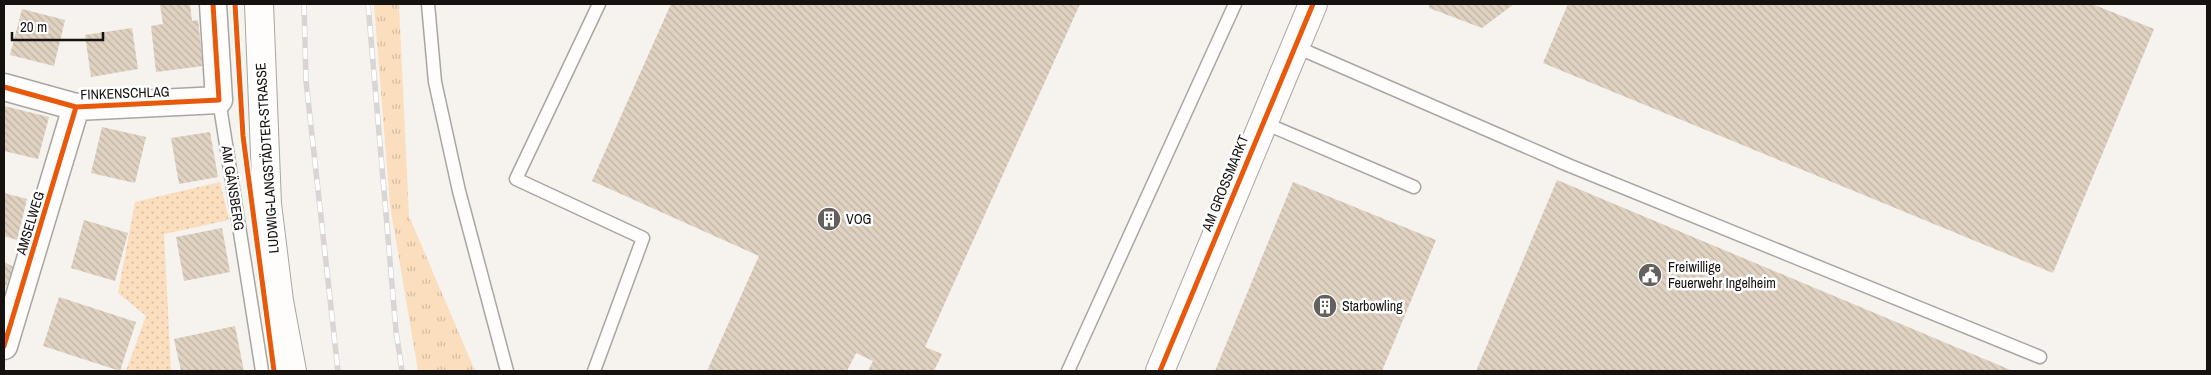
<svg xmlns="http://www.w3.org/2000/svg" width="2211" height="375" viewBox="0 0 2211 375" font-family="'Archivo Narrow',sans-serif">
	<defs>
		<pattern id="grass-tufts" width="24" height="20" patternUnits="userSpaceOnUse" patternTransform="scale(1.25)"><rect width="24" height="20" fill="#fadebe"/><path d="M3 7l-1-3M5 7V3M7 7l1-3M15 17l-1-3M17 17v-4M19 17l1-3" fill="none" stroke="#d5bda2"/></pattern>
		<pattern id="garden-dots" width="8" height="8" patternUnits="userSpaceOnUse" patternTransform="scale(1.25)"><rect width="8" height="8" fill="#fadebe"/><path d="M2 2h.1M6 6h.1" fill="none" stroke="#d5bda2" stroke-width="1.8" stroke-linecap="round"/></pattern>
		<pattern id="building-back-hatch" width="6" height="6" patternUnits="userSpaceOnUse" patternTransform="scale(1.25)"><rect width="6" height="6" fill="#dfd2c1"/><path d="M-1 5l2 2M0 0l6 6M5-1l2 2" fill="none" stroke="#beb3a5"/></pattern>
	</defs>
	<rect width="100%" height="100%" fill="#f6f2ee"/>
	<path fill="url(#grass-tufts)" d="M 374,4 L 399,4 L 409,216 L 475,371 L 418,371 L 390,205 Z"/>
	<path fill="url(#garden-dots)" d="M 220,182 L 229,220 L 164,234 L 171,371 L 126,371 L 146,316 L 118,293 L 135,202 Z"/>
	<path fill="url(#building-back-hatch)" d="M 190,4 L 192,21 L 198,20 L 203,66 L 156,72 L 151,26 L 163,24 L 160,5 Z
		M 671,4 L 1080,4 L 925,347 L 942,354 L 934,371 L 868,371 L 873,361 L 856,353 L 847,371 L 707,371 L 759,256 L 592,181 Z
		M 1429,4 L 1514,4 L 1482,28 L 1429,8 Z
		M 1568,4 L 2092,4 L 2154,29 L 2053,273 L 1543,63 Z
		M 22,9 L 65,20 L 54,66 L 10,55 Z
		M 132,28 L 138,69 L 91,77 L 85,35 Z
		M 4,106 L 49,117 L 38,159 L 4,151 Z
		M 102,127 L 146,137 L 135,183 L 91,173 Z
		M 210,132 L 218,177 L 179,184 L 171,138 Z
		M 1557,180 L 2013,371 L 1476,371 Z
		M 1293,182 L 1436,240 L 1382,371 L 1215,371 Z
		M 4,193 L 27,199 L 17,240 L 4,236 Z
		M 84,220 L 128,233 L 115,281 L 71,268 Z
		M 222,228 L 230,272 L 184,281 L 176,237 Z
		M 4,262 L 14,267 L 4,291 Z
		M 59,297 L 136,322 L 120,371 L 43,346 Z
		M 235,326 L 244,371 L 181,371 L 174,339 Z"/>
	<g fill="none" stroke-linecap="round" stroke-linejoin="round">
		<g stroke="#a8a6a3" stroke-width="15">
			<path id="lane" d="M 428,4 L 435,82 L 459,191 L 507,371
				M 1294,46 L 1568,165 L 2040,357
				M 219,100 L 262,371
				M 1262,122 L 1414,187
				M 594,371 L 643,238 L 516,179 L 599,4
				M 1068,371 L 1235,4"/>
		</g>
		<g stroke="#a8a6a3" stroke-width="29">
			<path id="street" d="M 4,87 L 76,107 L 219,100 L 213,4
				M 4,346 L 76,107"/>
		</g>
		<g stroke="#a8a6a3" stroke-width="30">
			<path id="secondary" d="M 259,4 L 267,204 L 279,301 L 292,371
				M 1160,371 L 1313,4"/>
		</g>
		<use href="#lane" stroke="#fefdfc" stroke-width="12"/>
		<use href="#street" stroke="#fefdfc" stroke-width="26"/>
		<use href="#secondary" stroke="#fefdfc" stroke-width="28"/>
		<g stroke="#d7d6d4" stroke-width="5.5">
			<path id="rail" d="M 304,4 L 306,81 L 338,371
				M 368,4 L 396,331 L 402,371"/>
		</g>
		<use href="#rail" stroke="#fff" stroke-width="4" stroke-dasharray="11" stroke-linecap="butt"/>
		<g stroke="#fff" stroke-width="8">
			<path id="cycleway" d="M 235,4 L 243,136 L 274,371
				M 4,87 L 76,107 L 219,100 L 213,4
				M 4,346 L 76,107
				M 1160,371 L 1313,4"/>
		</g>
		<use href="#cycleway" stroke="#e8590c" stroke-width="5"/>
	</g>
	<defs>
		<g id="building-disc" transform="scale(1.25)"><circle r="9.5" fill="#64605e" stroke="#fff"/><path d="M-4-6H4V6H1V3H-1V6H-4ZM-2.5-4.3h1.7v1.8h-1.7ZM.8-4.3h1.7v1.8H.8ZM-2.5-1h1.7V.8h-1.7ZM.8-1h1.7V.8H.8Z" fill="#fff"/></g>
		<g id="civic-disc" transform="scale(1.25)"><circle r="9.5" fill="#64605e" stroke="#fff"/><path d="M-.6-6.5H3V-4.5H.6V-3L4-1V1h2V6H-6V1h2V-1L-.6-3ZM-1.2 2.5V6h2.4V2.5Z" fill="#fff"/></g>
	</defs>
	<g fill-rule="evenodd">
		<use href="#building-disc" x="829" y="219"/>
		<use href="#civic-disc" x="1650" y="275"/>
		<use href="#building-disc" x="1325" y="306"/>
	</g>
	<g text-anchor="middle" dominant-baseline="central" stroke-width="5" stroke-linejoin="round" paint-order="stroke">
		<g font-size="14" fill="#151210" stroke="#fff">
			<text transform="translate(125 93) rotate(-2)">FINKENSCHLAG</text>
			<text transform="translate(267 158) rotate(-94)">LUDWIG-LANGSTÄDTER-STRASSE</text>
			<text transform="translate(1225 183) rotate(-68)">AM GROSSMARKT</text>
			<text transform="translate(233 188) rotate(81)">AM GÄNSBERG</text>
			<text transform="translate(30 223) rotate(-73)">AMSELWEG</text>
		</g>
		<g font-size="14" fill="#151210" stroke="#fff" text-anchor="start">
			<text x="846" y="219">VOG</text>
			<text x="1668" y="267">Freiwillige<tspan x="1668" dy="16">Feuerwehr Ingelheim</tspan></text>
			<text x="1342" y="306">Starbowling</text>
		</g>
	</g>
	<rect width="2211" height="375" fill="none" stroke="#151210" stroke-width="10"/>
	<path d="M12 32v8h91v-8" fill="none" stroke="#151210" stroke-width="2.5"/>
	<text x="20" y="32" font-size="15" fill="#151210" stroke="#ffffff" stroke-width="4" paint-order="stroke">20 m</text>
</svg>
